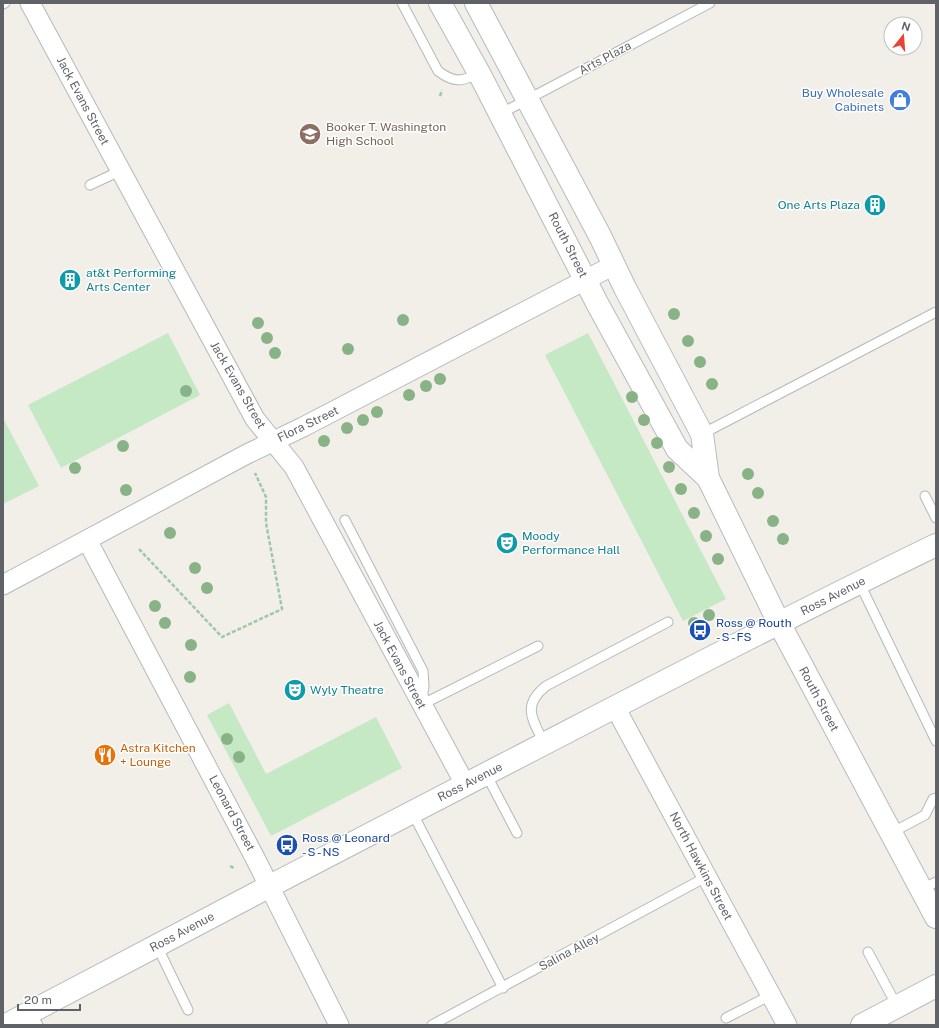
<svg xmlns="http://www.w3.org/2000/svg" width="939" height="1028" viewBox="0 0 939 1028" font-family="'Public Sans',sans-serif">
	<rect width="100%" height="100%" fill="#f1efe8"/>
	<path fill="#c5e8c5" d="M 168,333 L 200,395 L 61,468 L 28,405 Z
		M 588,333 L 726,599 L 683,621 L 545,355 Z
		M 3,418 L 39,486 L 3,504 Z
		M 229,703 L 266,774 L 376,717 L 402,768 L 271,836 L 207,715 Z"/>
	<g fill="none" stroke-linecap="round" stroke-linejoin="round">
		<g stroke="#b5b8bc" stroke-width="11">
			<path id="lane" d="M 402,3 L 438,71 C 454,83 462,82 479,73
				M 3,4 L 5,3
				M 500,114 L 710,3
				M 90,185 L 120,171
				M 702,434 L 936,312
				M 925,496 L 936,518
				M 345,520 L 423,671 L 424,686 L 422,699
				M 859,582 L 936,741
				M 421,705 L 538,646
				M 544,743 C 533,720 521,706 546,686 L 668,622
				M 486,774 L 517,833
				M 412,812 L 503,988
				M 891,833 L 925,815 L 933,799 L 936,798
				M 922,889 L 936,882
				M 157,946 L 188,1010
				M 868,952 L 897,1006
				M 30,1012 L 38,1025
				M 726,1018 L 771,995
				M 432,1025 L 706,877"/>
		</g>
		<g stroke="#b5b8bc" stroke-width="21">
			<path id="street" d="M 30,3 L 255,419 L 294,467 L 465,784
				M 87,540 L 254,856 L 339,1025
				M 3,585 L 245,455 L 303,427 L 614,265
				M 615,707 L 787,1025"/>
		</g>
		<g stroke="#b6babf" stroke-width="24">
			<path id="secondary" d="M 440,3 L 479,73 L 597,303 L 677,449 L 708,478
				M 476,3 L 600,236 L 625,288 L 702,434 L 708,478 L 779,623 L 936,917
				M 6,1025 C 172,937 338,850 505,764 C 648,690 791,615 936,545
				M 862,1025 L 936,986"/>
		</g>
		<path stroke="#9cc7a9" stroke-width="2.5" stroke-dasharray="4 2" stroke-linecap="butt" d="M 440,96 L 442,90
			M 139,549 L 222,637 L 282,609 L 266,523 L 266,497 L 255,473
			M 230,866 L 234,868"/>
		<use href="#lane" stroke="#fff" stroke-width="9"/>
		<use href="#street" stroke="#fff" stroke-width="19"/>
		<use href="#secondary" stroke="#fff" stroke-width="22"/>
	</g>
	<g fill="#89b387">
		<circle cx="674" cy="314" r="6"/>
		<circle cx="403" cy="320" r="6"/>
		<circle cx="258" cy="323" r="6"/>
		<circle cx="267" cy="338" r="6"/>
		<circle cx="688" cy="341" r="6"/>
		<circle cx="348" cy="349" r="6"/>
		<circle cx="275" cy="353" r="6"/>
		<circle cx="700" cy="362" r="6"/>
		<circle cx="440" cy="379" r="6"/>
		<circle cx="712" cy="384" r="6"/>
		<circle cx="426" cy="386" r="6"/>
		<circle cx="186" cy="391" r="6"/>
		<circle cx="409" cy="395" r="6"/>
		<circle cx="632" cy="397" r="6"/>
		<circle cx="377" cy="412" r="6"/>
		<circle cx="363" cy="420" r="6"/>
		<circle cx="644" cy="420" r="6"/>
		<circle cx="347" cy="428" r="6"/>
		<circle cx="324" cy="441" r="6"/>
		<circle cx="657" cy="443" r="6"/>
		<circle cx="123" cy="446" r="6"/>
		<circle cx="669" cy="467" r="6"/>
		<circle cx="75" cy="468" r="6"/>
		<circle cx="748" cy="474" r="6"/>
		<circle cx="681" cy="489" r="6"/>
		<circle cx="126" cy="490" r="6"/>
		<circle cx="758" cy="493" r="6"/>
		<circle cx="694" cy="513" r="6"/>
		<circle cx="773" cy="521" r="6"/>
		<circle cx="170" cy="533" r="6"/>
		<circle cx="706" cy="536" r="6"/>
		<circle cx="783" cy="539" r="6"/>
		<circle cx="718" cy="559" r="6"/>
		<circle cx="195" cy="568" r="6"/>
		<circle cx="207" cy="588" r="6"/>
		<circle cx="155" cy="606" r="6"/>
		<circle cx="709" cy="615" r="6"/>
		<circle cx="165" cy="623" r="6"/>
		<circle cx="694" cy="623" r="6"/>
		<circle cx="191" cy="645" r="6"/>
		<circle cx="190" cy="677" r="6"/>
		<circle cx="227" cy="739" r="6"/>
		<circle cx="239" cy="757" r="6"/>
	</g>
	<defs>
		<g id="shop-disc" transform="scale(1.15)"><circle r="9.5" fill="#3f7fe0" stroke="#fff"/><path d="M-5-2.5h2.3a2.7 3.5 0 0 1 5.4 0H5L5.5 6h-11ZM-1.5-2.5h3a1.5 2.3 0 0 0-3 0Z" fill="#fff"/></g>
		<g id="school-disc" transform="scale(1.15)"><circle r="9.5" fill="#8d6e63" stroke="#fff"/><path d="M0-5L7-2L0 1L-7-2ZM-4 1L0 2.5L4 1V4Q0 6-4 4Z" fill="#fff"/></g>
		<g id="building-disc" transform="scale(1.15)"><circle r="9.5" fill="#0f9aa8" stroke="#fff"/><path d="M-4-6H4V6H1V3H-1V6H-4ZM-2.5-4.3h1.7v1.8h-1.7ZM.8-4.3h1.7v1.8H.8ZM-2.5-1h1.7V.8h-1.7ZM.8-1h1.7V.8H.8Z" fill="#fff"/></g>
		<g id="theatre-disc" transform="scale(1.15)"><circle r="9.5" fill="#0f9aa8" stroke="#fff"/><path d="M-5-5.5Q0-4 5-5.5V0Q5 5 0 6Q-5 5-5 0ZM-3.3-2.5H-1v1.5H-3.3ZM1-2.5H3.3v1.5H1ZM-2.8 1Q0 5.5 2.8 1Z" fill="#fff"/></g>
		<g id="bus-disc" transform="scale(1.15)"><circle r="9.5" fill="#1a4fb4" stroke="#fff"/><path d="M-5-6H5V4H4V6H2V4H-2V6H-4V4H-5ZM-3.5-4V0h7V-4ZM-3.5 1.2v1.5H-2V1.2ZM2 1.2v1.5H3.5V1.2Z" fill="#fff"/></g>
		<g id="restaurant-disc" transform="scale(1.15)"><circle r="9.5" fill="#e8710a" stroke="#fff"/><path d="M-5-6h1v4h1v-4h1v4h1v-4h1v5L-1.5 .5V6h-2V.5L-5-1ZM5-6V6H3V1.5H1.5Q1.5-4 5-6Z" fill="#fff"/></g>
	</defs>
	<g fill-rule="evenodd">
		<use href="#shop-disc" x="900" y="100"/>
		<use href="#school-disc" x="310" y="134"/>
		<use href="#building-disc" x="875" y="205"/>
		<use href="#building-disc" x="70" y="280"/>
		<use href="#theatre-disc" x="507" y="543"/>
		<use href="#bus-disc" x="700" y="630"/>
		<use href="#theatre-disc" x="295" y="690"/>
		<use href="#restaurant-disc" x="105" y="755"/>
		<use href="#bus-disc" x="287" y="845"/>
	</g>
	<g text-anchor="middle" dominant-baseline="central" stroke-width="3" stroke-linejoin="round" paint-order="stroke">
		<g font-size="12" fill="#5f6368" stroke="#fff">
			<text transform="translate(605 58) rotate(-28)">Arts Plaza</text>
			<text transform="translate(83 101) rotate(62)">Jack Evans Street</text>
			<text transform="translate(568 245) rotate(63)">Routh Street</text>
			<text transform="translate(238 385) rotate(60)">Jack Evans Street</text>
			<text transform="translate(308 424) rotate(-26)">Flora Street</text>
			<text transform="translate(833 596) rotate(-27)">Ross Avenue</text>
			<text transform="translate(400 665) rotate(62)">Jack Evans Street</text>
			<text transform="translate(819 699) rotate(62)">Routh Street</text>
			<text transform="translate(470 782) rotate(-27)">Ross Avenue</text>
			<text transform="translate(232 813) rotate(62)">Leonard Street</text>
			<text transform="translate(701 866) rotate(62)">North Hawkins Street</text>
			<text transform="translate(182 932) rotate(-28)">Ross Avenue</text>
			<text transform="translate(569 952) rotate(-28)">Salina Alley</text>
		</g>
		<g font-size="12" fill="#366cbe" stroke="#fff" text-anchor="end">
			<text x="884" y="93">Buy Wholesale<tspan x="884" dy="14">Cabinets</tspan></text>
		</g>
		<g font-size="12" fill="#785e54" stroke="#fff" text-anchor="start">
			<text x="326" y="127">Booker T. Washington<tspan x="326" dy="14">High School</tspan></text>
		</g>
		<g font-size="12" fill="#0d838f" stroke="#fff" text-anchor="start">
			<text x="860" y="205" text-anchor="end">One Arts Plaza</text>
			<text x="86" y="273">at&amp;t Performing<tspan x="86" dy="14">Arts Center</tspan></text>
			<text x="522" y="536">Moody<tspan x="522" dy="14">Performance Hall</tspan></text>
			<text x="310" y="690">Wyly Theatre</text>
		</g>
		<g font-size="12" fill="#164399" stroke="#fff" text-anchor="start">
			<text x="716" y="623">Ross @ Routh<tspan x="716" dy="14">- S - FS</tspan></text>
			<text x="302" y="838">Ross @ Leonard<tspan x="302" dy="14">- S - NS</tspan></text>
		</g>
		<g font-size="12" fill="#c56008" stroke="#fff" text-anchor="start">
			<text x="120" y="748">Astra Kitchen<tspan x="120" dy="14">+ Lounge</tspan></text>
		</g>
	</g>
	<rect width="939" height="1028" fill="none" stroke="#5f6368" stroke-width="8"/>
	<g transform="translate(903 36) rotate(17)"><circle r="19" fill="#ffffff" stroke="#bfc1c3"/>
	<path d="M0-3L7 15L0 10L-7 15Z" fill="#ea4335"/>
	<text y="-6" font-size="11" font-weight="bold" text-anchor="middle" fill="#5f6368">N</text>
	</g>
	<path d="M18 1004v6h62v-6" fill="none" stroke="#5f6368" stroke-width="2"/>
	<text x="24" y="1004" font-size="12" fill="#5f6368" stroke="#ffffff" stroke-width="3" paint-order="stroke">20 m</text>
</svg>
